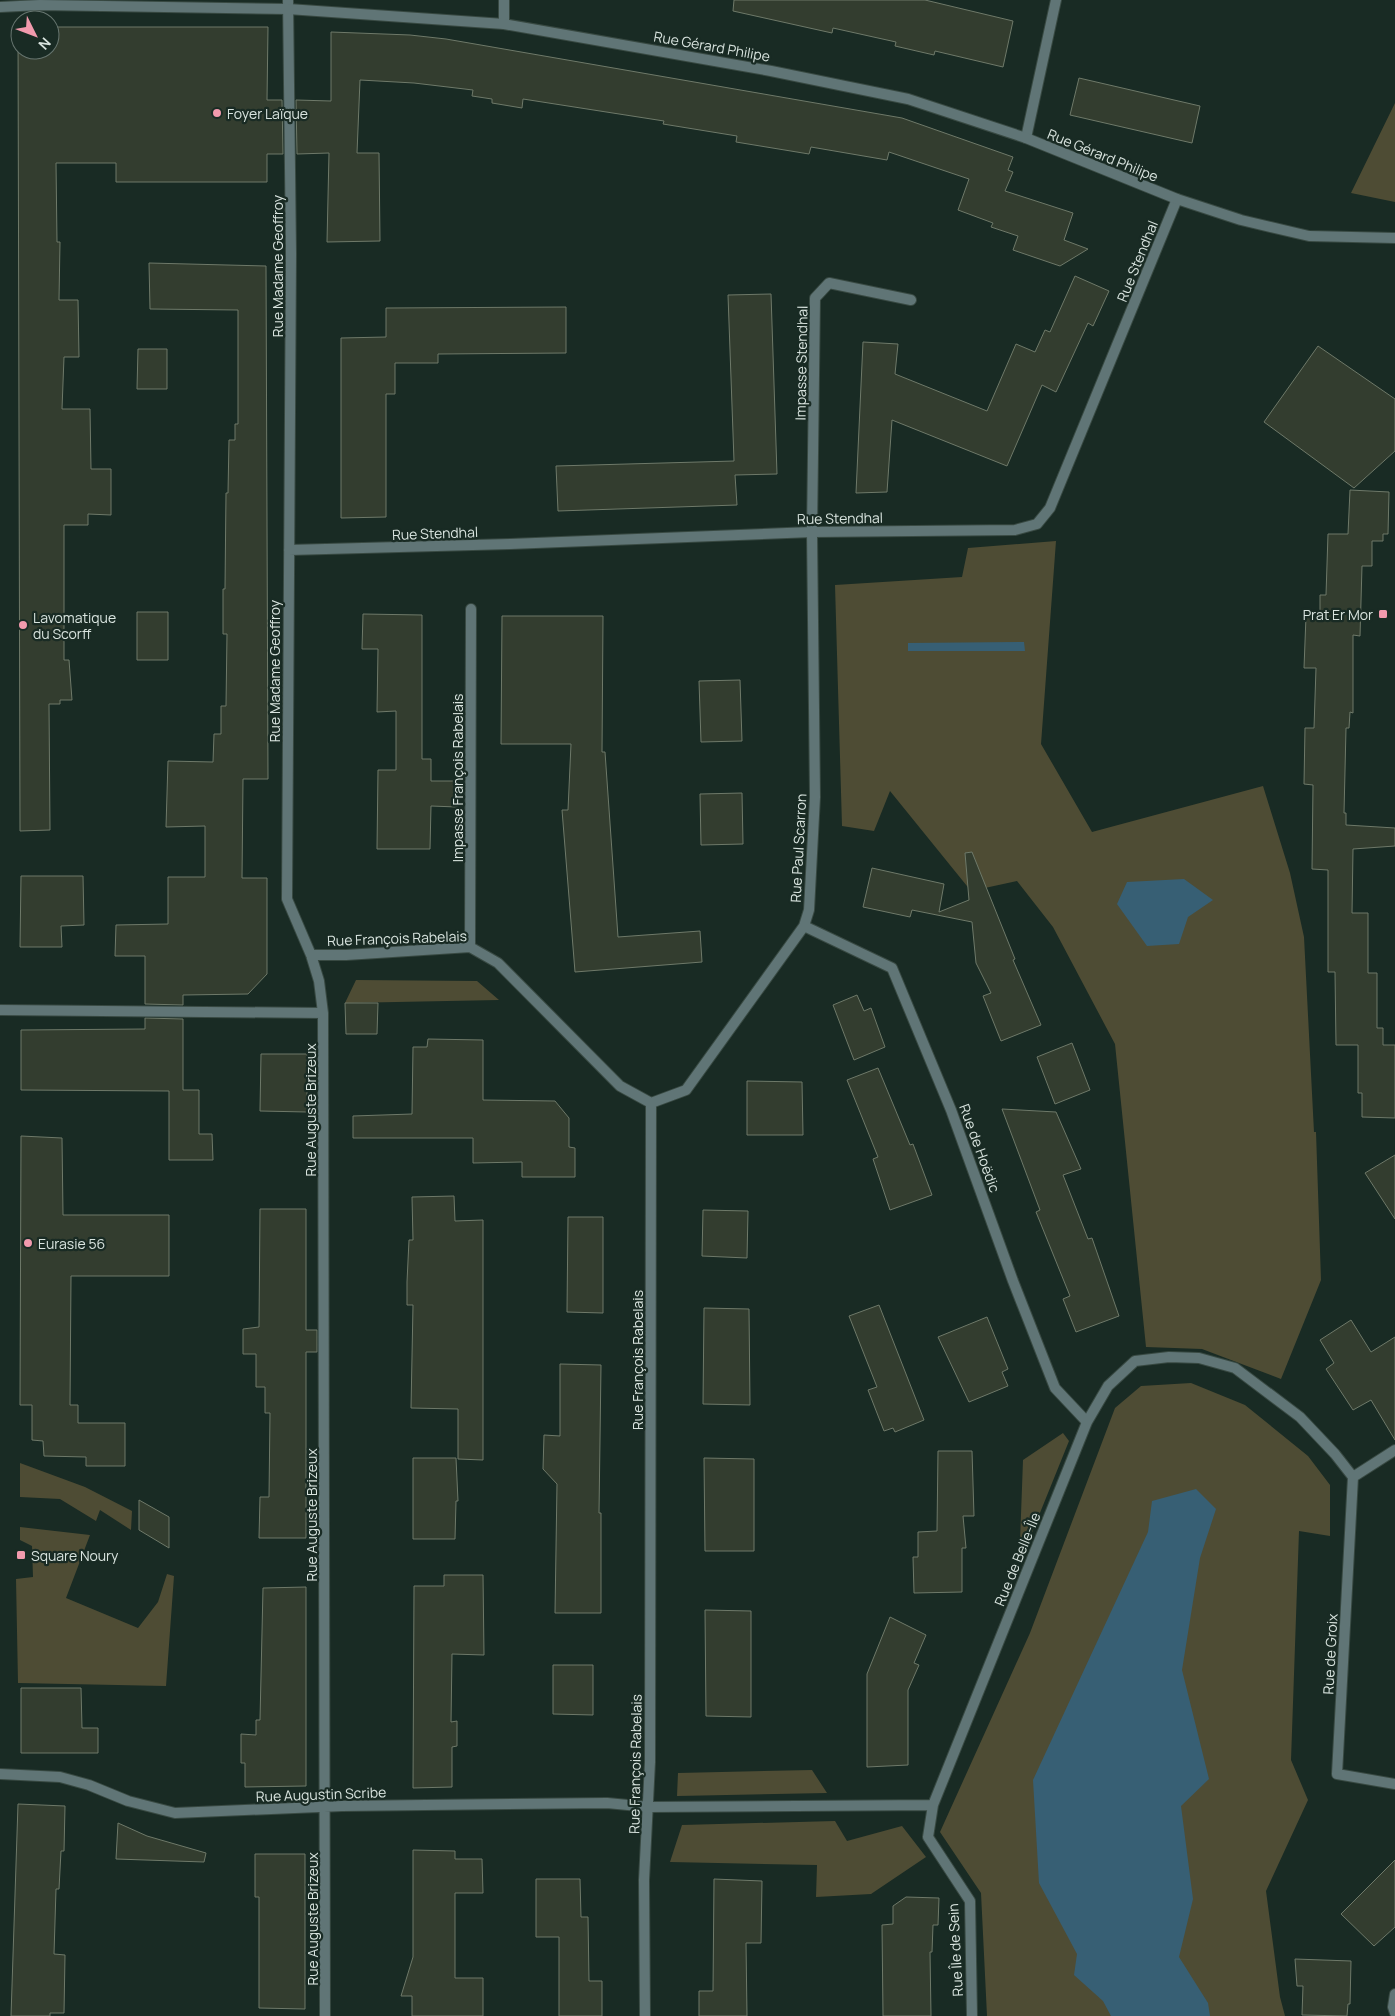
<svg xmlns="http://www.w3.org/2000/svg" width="1395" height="2016" viewBox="0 0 1395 2016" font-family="Manrope,sans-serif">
	<rect width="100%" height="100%" fill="#192b24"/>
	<path fill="#4e4c34" d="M 1395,103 L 1395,202 L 1351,193 Z
		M 1056,541 L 1041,744 L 1092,832 L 1263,786 L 1290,873 L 1304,937 L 1314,1132 L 1316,1132 L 1321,1280 L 1281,1379 L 1202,1349 L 1146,1347 L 1115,1044 L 1053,927 L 1017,881 L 971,891 L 890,791 L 874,831 L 842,826 L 835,585 L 962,577 L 968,548 Z
		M 356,980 L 477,981 L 499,1000 L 345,1003 Z
		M 1191,1383 L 1245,1405 L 1308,1456 L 1330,1485 L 1330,1536 L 1299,1531 L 1291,1760 L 1308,1800 L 1266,1891 L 1280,1997 L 1285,2016 L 987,2016 L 981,1893 L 940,1832 L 1030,1633 L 1115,1408 L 1141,1386 Z
		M 1063,1433 L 1069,1441 L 1027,1545 L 1020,1542 L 1023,1460 Z
		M 20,1463 L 85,1487 L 132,1511 L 131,1530 L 100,1510 L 96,1521 L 60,1499 L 20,1497 Z
		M 20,1527 L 90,1535 L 66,1598 L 138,1628 L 158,1602 L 167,1574 L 174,1576 L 166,1686 L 18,1683 L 16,1579 L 33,1577 L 32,1546 L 20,1540 Z
		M 812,1770 L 827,1793 L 677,1796 L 678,1773 Z
		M 835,1821 L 847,1841 L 902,1826 L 926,1857 L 871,1894 L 816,1897 L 817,1865 L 670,1862 L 682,1825 Z"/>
	<path fill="#375f74" d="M 1024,642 L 1025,651 L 908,651 L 908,643 Z
		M 1184,879 L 1213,900 L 1188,917 L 1179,944 L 1147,946 L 1117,904 L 1127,882 Z
		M 1196,1489 L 1216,1509 L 1200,1558 L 1182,1670 L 1209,1779 L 1181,1806 L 1193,1899 L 1179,1957 L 1208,2003 L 1210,2016 L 1111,2016 L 1103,2001 L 1074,1975 L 1077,1954 L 1039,1883 L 1033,1780 L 1148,1532 L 1152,1501 Z"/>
	<path fill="#333d2f" stroke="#6e7969" d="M 734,0 L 925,0 L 1013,21 L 1003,67 L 935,51 L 934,55 L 895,46 L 896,42 L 833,28 L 832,33 L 733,11 Z
		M 18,27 L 20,27 L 20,50 L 50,50 L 50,27 L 268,27 L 267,100 L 282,100 L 283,154 L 267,154 L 267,182 L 116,182 L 116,163 L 56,163 L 57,242 L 60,242 L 59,300 L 78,300 L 79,357 L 64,357 L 62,409 L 90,409 L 91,469 L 111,469 L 111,515 L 88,514 L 88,525 L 64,525 L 64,660 L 69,660 L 72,700 L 60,700 L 60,704 L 49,704 L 50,830 L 20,831 Z
		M 331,32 L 410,35 L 446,39 L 902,118 L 1013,157 L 1008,170 L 1013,172 L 1005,191 L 1073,213 L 1064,240 L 1088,249 L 1060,266 L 1013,250 L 1018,236 L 991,227 L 993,223 L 958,210 L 969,179 L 889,152 L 887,160 L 811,147 L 809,154 L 736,142 L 737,136 L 663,124 L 664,121 L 523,99 L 522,108 L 492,103 L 492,99 L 472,96 L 473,90 L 414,83 L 360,80 L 357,153 L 379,153 L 380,241 L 327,242 L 329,153 L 297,154 L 296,100 L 331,101 Z
		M 1079,78 L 1200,106 L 1192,143 L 1070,115 Z
		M 149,263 L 266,266 L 268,779 L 243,779 L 242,878 L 267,878 L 267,974 L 248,994 L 183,995 L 183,1005 L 145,1004 L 145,956 L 115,956 L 116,925 L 168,924 L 168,877 L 205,877 L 205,826 L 166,827 L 168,761 L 213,762 L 214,734 L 221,734 L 221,706 L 226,706 L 227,634 L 223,634 L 223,589 L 225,589 L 226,493 L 228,493 L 229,440 L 235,440 L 235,424 L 238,424 L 238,310 L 150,309 Z
		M 1075,276 L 1109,291 L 1093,326 L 1088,323 L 1056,392 L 1042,385 L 1007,466 L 892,420 L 887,492 L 856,493 L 863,342 L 898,344 L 895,374 L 987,411 L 1016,344 L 1035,352 L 1045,330 L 1050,332 Z
		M 771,294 L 777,474 L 735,475 L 737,505 L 558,511 L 556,466 L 734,461 L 728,295 Z
		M 566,307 L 566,353 L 438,354 L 438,363 L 395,363 L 395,394 L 386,394 L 386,517 L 341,518 L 341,338 L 386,337 L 386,308 Z
		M 1318,346 L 1395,399 L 1395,451 L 1354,488 L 1264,422 Z
		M 138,349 L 167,349 L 167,389 L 137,389 Z
		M 1350,490 L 1389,492 L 1388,534 L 1383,534 L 1383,541 L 1372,541 L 1372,566 L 1362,566 L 1360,636 L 1353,635 L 1353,713 L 1350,712 L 1349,728 L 1346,728 L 1344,813 L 1346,813 L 1346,825 L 1395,828 L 1395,846 L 1353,849 L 1352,913 L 1368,913 L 1368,973 L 1377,973 L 1377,1028 L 1383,1028 L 1383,1045 L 1395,1045 L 1395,1118 L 1362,1117 L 1362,1093 L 1358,1093 L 1358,1045 L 1336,1045 L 1335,972 L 1328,972 L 1328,870 L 1312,869 L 1313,785 L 1304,784 L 1305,728 L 1314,728 L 1316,668 L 1304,668 L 1306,616 L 1320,616 L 1320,595 L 1326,595 L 1328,534 L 1348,534 Z
		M 137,612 L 168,612 L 168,660 L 137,660 Z
		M 363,614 L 422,615 L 422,759 L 431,759 L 431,781 L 457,781 L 457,807 L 431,806 L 430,849 L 377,849 L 378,770 L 396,770 L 396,711 L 377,712 L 378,649 L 362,649 Z
		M 502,616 L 603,616 L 602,752 L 605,752 L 618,937 L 700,931 L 702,962 L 575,972 L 562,810 L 568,810 L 571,744 L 501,744 Z
		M 740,680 L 742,741 L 701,742 L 699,681 Z
		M 742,793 L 743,844 L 701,845 L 700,794 Z
		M 972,852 L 1015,959 L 1013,960 L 1041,1025 L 1001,1041 L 983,996 L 991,993 L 976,963 L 972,922 L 912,910 L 910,917 L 863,907 L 872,868 L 944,884 L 939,912 L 969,900 L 965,853 Z
		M 21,876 L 83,876 L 84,925 L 61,926 L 62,947 L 20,947 Z
		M 857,995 L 864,1011 L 871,1008 L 885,1047 L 854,1060 L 833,1005 Z
		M 345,1003 L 378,1003 L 377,1034 L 346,1034 Z
		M 145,1018 L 183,1019 L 183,1090 L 199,1090 L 199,1134 L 212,1134 L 213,1160 L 169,1160 L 169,1091 L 21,1090 L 21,1030 L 145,1029 Z
		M 428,1039 L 483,1040 L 483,1100 L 555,1101 L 569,1118 L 569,1147 L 575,1148 L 575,1177 L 522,1177 L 522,1162 L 473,1163 L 473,1138 L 353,1138 L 353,1116 L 412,1114 L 413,1047 L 427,1047 Z
		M 1072,1043 L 1090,1090 L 1055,1104 L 1037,1057 Z
		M 261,1054 L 307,1054 L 307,1112 L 260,1111 Z
		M 878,1068 L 910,1145 L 913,1144 L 932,1195 L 890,1210 L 873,1159 L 878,1157 L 847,1080 Z
		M 747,1081 L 802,1082 L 803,1135 L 747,1135 Z
		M 1002,1109 L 1056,1112 L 1081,1169 L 1063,1175 L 1088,1239 L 1092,1238 L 1119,1316 L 1076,1332 L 1063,1299 L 1070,1296 L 1036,1212 L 1040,1210 Z
		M 21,1136 L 62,1138 L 63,1215 L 169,1215 L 169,1276 L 71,1276 L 70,1405 L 78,1405 L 78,1423 L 125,1423 L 125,1466 L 86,1466 L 86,1457 L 44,1456 L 43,1441 L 32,1440 L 32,1405 L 20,1405 Z
		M 1395,1155 L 1395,1219 L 1365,1173 Z
		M 454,1196 L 455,1221 L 483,1220 L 483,1460 L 458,1459 L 458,1409 L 411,1408 L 413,1305 L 407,1305 L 407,1282 L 409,1240 L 413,1240 L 412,1197 Z
		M 260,1209 L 306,1209 L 306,1330 L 317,1330 L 317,1352 L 306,1352 L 306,1538 L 259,1538 L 260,1497 L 269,1497 L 270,1413 L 265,1413 L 265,1387 L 256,1387 L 256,1354 L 243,1354 L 243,1329 L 259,1327 Z
		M 703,1210 L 748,1211 L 747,1258 L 702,1256 Z
		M 568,1217 L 603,1217 L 603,1313 L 567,1312 Z
		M 879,1305 L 924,1420 L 895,1432 L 893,1428 L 884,1431 L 868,1390 L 877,1387 L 849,1316 Z
		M 704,1308 L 749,1309 L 750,1405 L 703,1404 Z
		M 987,1317 L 1008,1369 L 1002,1372 L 1008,1386 L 969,1402 L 938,1337 Z
		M 1351,1320 L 1371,1352 L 1395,1337 L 1395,1440 L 1371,1400 L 1353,1410 L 1326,1369 L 1334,1363 L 1320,1340 Z
		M 560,1364 L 601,1365 L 599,1513 L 601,1513 L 601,1613 L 555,1613 L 557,1484 L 543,1469 L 544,1435 L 560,1436 Z
		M 938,1451 L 972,1451 L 974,1516 L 963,1516 L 966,1548 L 962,1548 L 962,1592 L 914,1593 L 913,1557 L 918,1557 L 918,1532 L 937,1531 Z
		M 413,1458 L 456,1458 L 458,1501 L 456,1501 L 455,1539 L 413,1539 Z
		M 704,1458 L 754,1459 L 754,1551 L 705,1551 Z
		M 139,1500 L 169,1517 L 169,1548 L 139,1530 Z
		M 444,1575 L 483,1575 L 484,1655 L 452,1654 L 451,1722 L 457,1721 L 457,1746 L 452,1747 L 452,1787 L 413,1788 L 414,1586 L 444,1586 Z
		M 306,1587 L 306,1786 L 245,1787 L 245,1763 L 241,1763 L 241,1734 L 256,1735 L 256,1720 L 260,1720 L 263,1588 Z
		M 705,1610 L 751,1611 L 751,1717 L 706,1716 Z
		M 890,1617 L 926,1635 L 914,1663 L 919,1665 L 908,1690 L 908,1765 L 867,1767 L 867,1674 Z
		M 553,1665 L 593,1665 L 593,1715 L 553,1714 Z
		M 21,1688 L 81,1688 L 82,1728 L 98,1728 L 98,1753 L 21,1753 Z
		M 18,1804 L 65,1806 L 64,1851 L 61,1851 L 59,1889 L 56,1889 L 54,1954 L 65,1955 L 64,2013 L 50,2013 L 50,2016 L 11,2016 Z
		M 118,1823 L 147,1836 L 206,1853 L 204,1862 L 116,1859 Z
		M 413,1850 L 455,1851 L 455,1859 L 482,1859 L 483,1893 L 455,1893 L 455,1978 L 483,1978 L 483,2016 L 412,2016 L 412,1996 L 401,1996 L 413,1957 Z
		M 255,1854 L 305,1854 L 305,2009 L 259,2008 L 259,1897 L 255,1897 Z
		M 1395,1860 L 1395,1927 L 1374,1946 L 1341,1914 Z
		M 536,1879 L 580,1879 L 581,1917 L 588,1917 L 589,1981 L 602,1981 L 602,2016 L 559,2016 L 559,1937 L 536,1937 Z
		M 714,1879 L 762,1881 L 761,1943 L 746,1943 L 747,2016 L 699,2016 L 699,1991 L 713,1991 Z
		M 906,1897 L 939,1898 L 938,1925 L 933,1925 L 932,1952 L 930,1952 L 931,2016 L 883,2016 L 882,1925 L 893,1924 L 893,1906 Z
		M 1295,1959 L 1351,1961 L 1350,2004 L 1348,2004 L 1347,2016 L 1302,2015 L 1303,1986 L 1297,1986 Z"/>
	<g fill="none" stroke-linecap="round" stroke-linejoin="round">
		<g stroke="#384942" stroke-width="12">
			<path id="minor" d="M 288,0 L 291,253 L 287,899 L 311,955 L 319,981 L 323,1013 L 325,2016
				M 504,24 L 504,0
				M 1026,138 L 1056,0
				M 289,550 L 510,544 L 812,532 L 1015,530 L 1037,524 L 1050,508 L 1177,199
				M 804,926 L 892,968 L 951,1110 L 1013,1281 L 1055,1388 L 1087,1422
				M 470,947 L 471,609
				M 311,955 L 346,955 L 470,947 L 498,963 L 620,1086 L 651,1103 L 650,1762 L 644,1880 L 645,2016
				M 0,1010 L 323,1013
				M 651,1103 L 686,1090 L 804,926 L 809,910 L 815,797 L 812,532 L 815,298 L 829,283 L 911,300
				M 1353,1477 L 1337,1774 L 1395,1784
				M 0,1774 L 60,1777 L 89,1785 L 128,1801 L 175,1813 L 342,1806 L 607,1803 L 649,1807 L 933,1805 L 1087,1422 L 1108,1386 L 1135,1361 L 1169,1357 L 1199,1358 L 1235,1368 L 1300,1417 L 1335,1454 L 1353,1477 L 1395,1450
				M 933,1805 L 928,1837 L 970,1901 L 972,2016
				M 1395,1994 L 1393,2007 L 1395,2013"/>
		</g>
		<g stroke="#384942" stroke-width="12">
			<path id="tertiary" d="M 0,7 L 40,5 L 288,9 L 504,24 L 771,71 L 908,99 L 1026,138 L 1177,199 L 1241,220 L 1309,236 L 1395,238"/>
		</g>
		<use href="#minor" stroke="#607576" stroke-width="10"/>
		<use href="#tertiary" stroke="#607576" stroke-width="10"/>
	</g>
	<g fill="#f29aad" stroke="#192b24" stroke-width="2">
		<circle cx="217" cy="113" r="5"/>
		<rect x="1378" y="609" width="10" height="10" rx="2.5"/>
		<circle cx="23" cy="625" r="5"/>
		<circle cx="28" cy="1243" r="5"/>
		<rect x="16" y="1550" width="10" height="10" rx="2.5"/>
	</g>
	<g text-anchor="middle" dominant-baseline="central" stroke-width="4.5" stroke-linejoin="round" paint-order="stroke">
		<g font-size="14" fill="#d9e4df" stroke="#192b24">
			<text transform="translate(712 46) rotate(10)">Rue Gérard Philipe</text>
			<text transform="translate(1103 155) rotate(22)">Rue Gérard Philipe</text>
			<text transform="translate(1137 261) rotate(-68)">Rue Stendhal</text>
			<text transform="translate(277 266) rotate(-90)">Rue Madame Geoffroy</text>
			<text transform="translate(801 363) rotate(-89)">Impasse Stendhal</text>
			<text transform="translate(840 518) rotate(-1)">Rue Stendhal</text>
			<text transform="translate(435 533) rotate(-2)">Rue Stendhal</text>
			<text transform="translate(274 671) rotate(-90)">Rue Madame Geoffroy</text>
			<text transform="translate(457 778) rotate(-90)">Impasse François Rabelais</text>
			<text transform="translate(798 848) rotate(-87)">Rue Paul Scarron</text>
			<text transform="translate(397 938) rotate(-2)">Rue François Rabelais</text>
			<text transform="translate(310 1110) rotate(-90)">Rue Auguste Brizeux</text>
			<text transform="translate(980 1148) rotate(70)">Rue de Hoëdic</text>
			<text transform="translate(637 1360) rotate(-90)">Rue François Rabelais</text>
			<text transform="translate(311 1515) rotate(-90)">Rue Auguste Brizeux</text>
			<text transform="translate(1017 1559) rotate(-68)">Rue de Belle-Île</text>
			<text transform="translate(1330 1654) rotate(-87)">Rue de Groix</text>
			<text transform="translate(635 1764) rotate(-89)">Rue François Rabelais</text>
			<text transform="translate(321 1794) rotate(-2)">Rue Augustin Scribe</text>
			<text transform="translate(312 1919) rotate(-90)">Rue Auguste Brizeux</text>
			<text transform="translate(955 1950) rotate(-93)">Rue Île de Sein</text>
		</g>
		<g font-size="14" fill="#d9e4df" stroke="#192b24" text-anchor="start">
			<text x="227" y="113">Foyer Laïque</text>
			<text x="1373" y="614" text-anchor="end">Prat Er Mor</text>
			<text x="33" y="617">Lavomatique<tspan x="33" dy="16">du Scorff</tspan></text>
			<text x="38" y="1243">Eurasie 56</text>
			<text x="31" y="1555">Square Noury</text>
		</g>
	</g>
	<g transform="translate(35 35) rotate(132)"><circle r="24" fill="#192b24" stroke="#66756f"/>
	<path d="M0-4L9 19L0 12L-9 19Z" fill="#f29aad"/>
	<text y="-8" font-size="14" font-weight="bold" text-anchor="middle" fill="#d9e4df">N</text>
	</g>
</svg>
